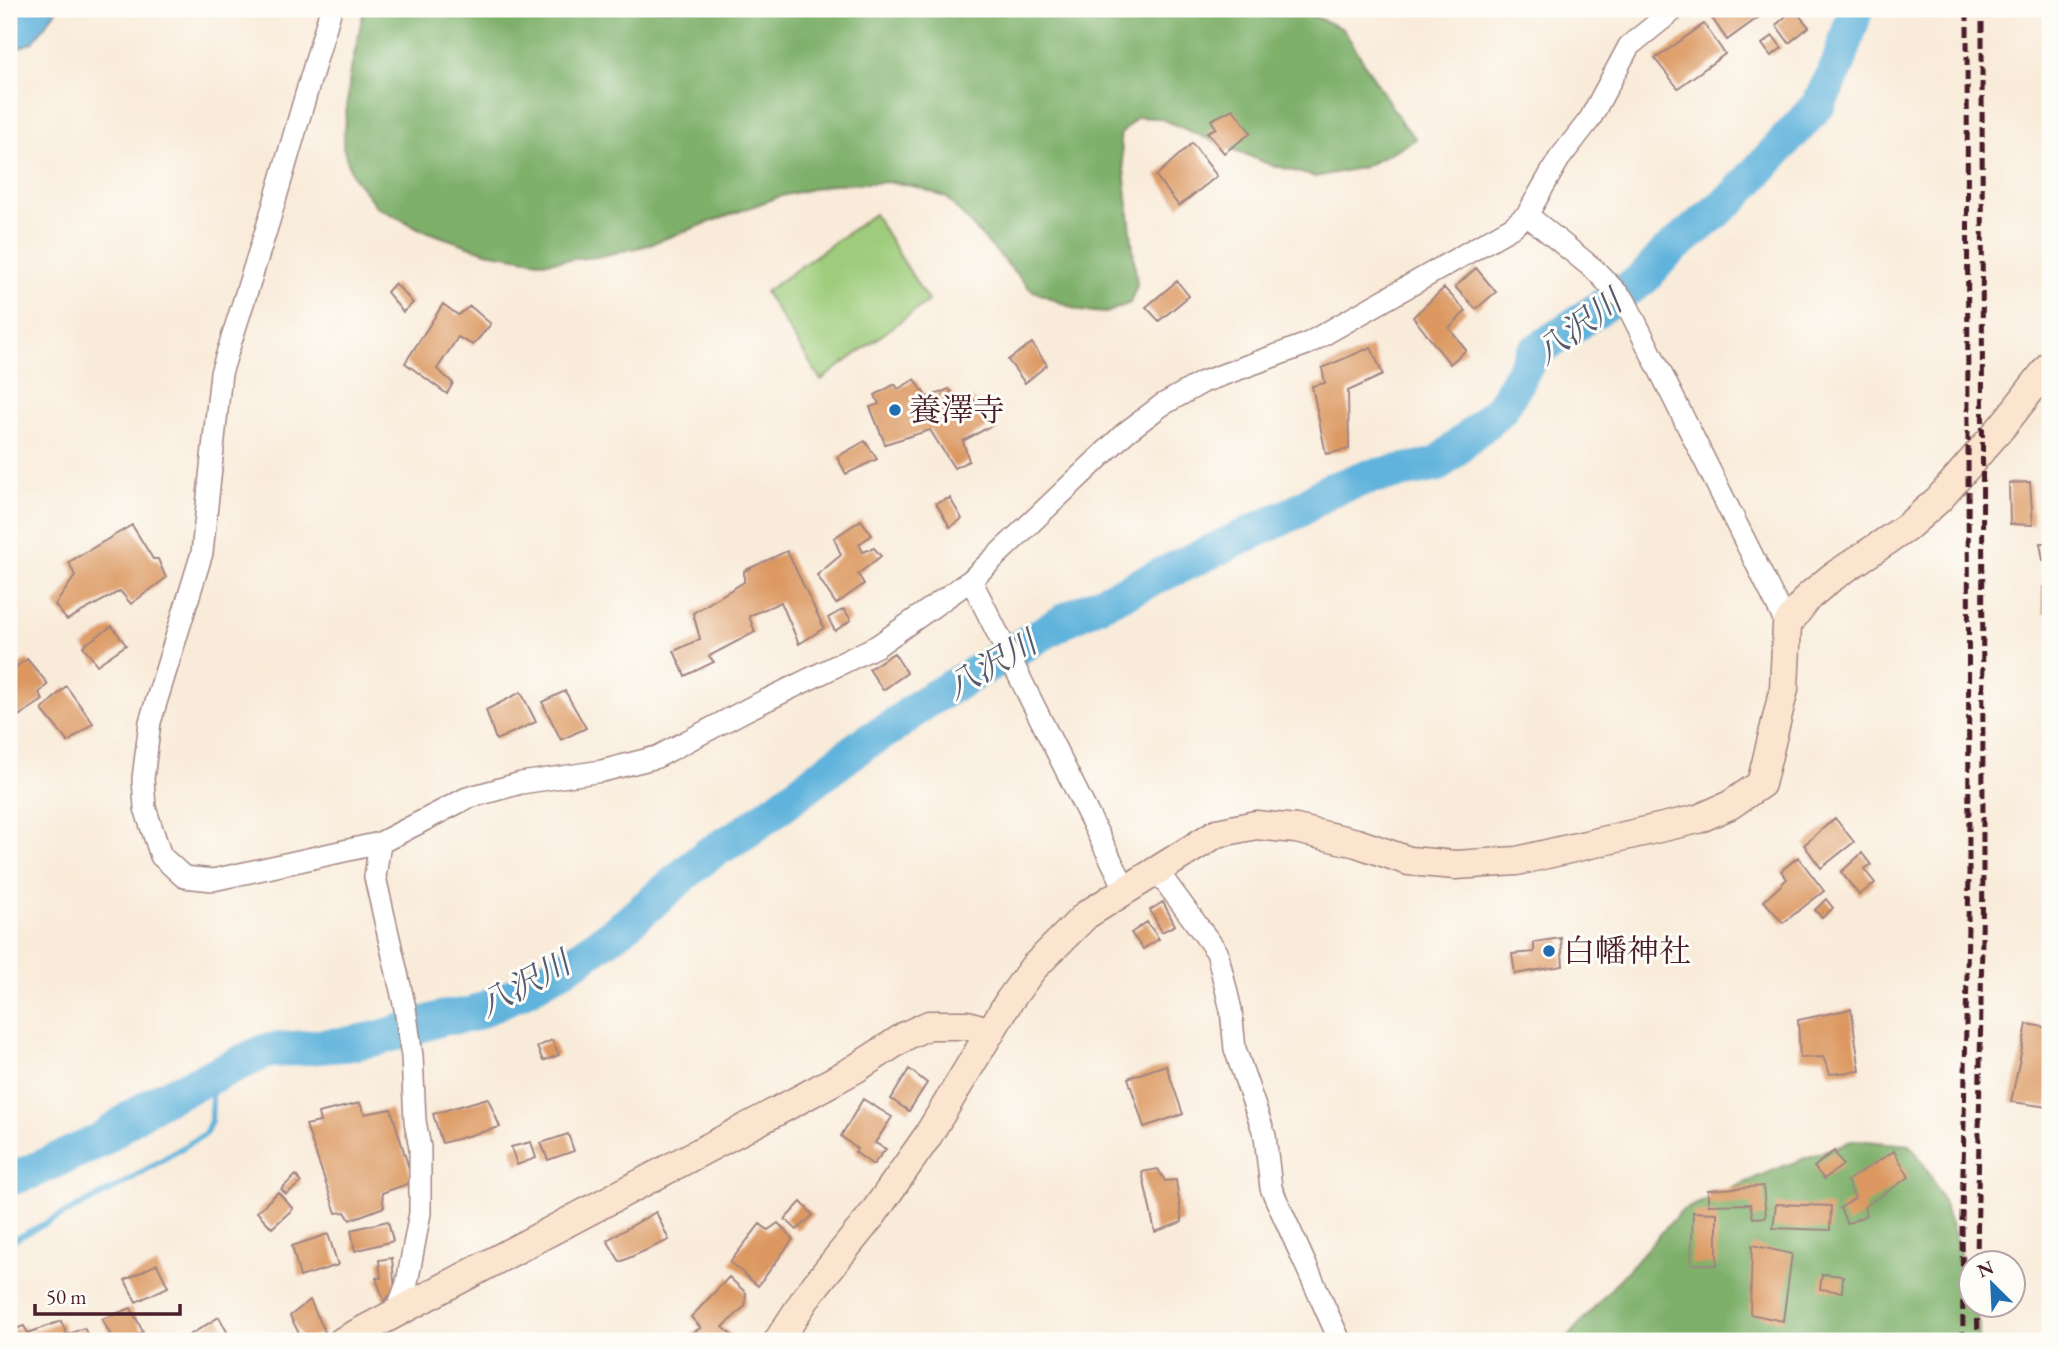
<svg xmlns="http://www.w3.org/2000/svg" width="2059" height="1350" viewBox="0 0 2059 1350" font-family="'EB Garamond','Noto Serif JP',serif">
	<rect width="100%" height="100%" fill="#fdfcf7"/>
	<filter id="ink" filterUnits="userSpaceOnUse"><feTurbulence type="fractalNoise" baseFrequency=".0143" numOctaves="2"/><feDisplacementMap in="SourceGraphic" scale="14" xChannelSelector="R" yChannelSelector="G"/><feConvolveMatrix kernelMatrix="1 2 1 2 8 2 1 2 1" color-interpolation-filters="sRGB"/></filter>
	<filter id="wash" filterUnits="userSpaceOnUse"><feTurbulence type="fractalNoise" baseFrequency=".00686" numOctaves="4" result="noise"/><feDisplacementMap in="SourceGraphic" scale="28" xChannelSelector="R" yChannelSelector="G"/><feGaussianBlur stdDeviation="1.57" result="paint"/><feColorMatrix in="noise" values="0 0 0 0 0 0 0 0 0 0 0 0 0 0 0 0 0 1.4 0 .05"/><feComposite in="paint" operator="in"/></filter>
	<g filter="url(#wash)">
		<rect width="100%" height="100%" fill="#f9ebd9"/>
		<path fill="#9ecc7b" stroke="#747653" stroke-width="2" d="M 874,214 L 928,301 L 821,380 L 765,292 Z"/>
		<path fill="#7eb06b" stroke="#64684b" stroke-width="2" d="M 364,9 L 1297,9 L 1343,29 L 1402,123 L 1416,139 L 1364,167 L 1315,177 L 1266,163 L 1159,118 L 1137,117 L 1120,135 L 1137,285 L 1130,303 L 1106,313 L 1080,311 L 1031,290 L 947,198 L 921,188 L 893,182 L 833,184 L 781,196 L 645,246 L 596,257 L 545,262 L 486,252 L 422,230 L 377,207 L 352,175 L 343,147 L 350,75 Z
			M 1854,1140 L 1910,1145 C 1951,1196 1963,1266 1979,1326 L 1979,1341 L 1564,1341 L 1681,1211 L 1771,1171 Z"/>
		<path fill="#60b3dc" stroke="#556984" stroke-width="2" d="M 9,9 L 57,9 L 33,42 L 9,52 L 11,27 Z"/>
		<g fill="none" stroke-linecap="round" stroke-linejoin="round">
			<path stroke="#60b3dc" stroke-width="6" d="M 9,1242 L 119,1186 L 205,1134 L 211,1121 L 213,1075"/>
			<path stroke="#60b3dc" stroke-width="35" d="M 9,1179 L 30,1172 L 99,1141 L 132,1117 L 160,1100 L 266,1051 L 348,1044 L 380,1038 L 443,1018 L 471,1015 L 528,988 L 578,959 L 624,926 L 707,855 L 747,831 L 863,744 L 891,728 L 925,702 L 1071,617 L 1298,511 L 1328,491 L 1368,477 L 1437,465 L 1501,409 L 1533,353 L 1644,278 L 1665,254 L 1735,196 L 1818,105 L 1838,65 L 1856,9"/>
		</g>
		<g id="blocks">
			<path fill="#dc9860" d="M 1718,9 L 1770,9 L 1727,40 L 1710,15 Z
				M 1794,9 L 1809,27 L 1789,43 L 1776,25 Z
				M 1704,24 L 1725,54 L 1678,88 L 1655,59 Z
				M 1773,36 L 1782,48 L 1771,56 L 1762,44 Z
				M 1233,109 L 1251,133 L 1224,153 L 1207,132 L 1216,128 L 1211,120 Z
				M 1192,143 L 1217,176 L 1179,206 L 1156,176 Z
				M 1476,268 L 1496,292 L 1476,309 L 1455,287 Z
				M 1177,281 L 1189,296 L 1159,321 L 1146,307 Z
				M 395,283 L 413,303 L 403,312 L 387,292 Z
				M 1444,288 L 1466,311 L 1449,328 L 1466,350 L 1450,364 L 1413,317 Z
				M 443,304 L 458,315 L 470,306 L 491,324 L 473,345 L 458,337 L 437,369 L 453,383 L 447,394 L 405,363 Z
				M 1032,343 L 1047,365 L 1025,383 L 1008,360 Z
				M 1371,347 L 1383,375 L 1348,391 L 1349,449 L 1326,454 L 1312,386 L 1325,383 L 1322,368 Z
				M 915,379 L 927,398 L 949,389 L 962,404 L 973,399 L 993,425 L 963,441 L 969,461 L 954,468 L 930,430 L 885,444 L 870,407 L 879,404 L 875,395 L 895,384 L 898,389 Z
				M 865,441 L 877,459 L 846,474 L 837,457 Z
				M 2030,482 L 2033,525 L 2010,524 L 2009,483 Z
				M 950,498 L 962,519 L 950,527 L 936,503 Z
				M 861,520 L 872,535 L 859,544 L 863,552 L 874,548 L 881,556 L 858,574 L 864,584 L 836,604 L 817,575 L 841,555 L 834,538 Z
				M 132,525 L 153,559 L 158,559 L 166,578 L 131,604 L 120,591 L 67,620 L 55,605 L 75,576 L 69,562 Z
				M 2040,543 L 2050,543 L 2050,560 L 2043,560 Z
				M 787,551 L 824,628 L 799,644 L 781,602 L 749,616 L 755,632 L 709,656 L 714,662 L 685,676 L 674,651 L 700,639 L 693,613 L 744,582 L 744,571 Z
				M 2043,587 L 2050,588 L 2050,613 L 2043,614 Z
				M 844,609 L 851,620 L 835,631 L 828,618 Z
				M 112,626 L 126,645 L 97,665 L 83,646 Z
				M 894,653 L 907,673 L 883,690 L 869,669 Z
				M 27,659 L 48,684 L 39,693 L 43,700 L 14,719 L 9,713 L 9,672 Z
				M 66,686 L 93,723 L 68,742 L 42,710 Z
				M 565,691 L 586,728 L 561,740 L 542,702 Z
				M 521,692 L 536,722 L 496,740 L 486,710 Z
				M 1835,818 L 1854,842 L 1821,868 L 1804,845 Z
				M 1862,853 L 1871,865 L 1864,869 L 1875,883 L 1859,895 L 1841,872 Z
				M 1798,857 L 1824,891 L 1783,923 L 1764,901 L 1787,879 L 1781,871 Z
				M 1826,899 L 1833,908 L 1822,918 L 1815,910 Z
				M 1163,902 L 1175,925 L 1162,932 L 1150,910 Z
				M 1147,922 L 1159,939 L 1143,949 L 1131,933 Z
				M 1561,938 L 1563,966 L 1515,974 L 1512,954 L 1534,952 L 1534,942 Z
				M 1851,1009 L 1860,1071 L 1830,1074 L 1823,1057 L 1800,1058 L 1798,1020 Z
				M 2027,1024 L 2050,1028 L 2049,1107 L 2011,1102 Z
				M 552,1040 L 559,1055 L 543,1061 L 537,1047 Z
				M 1166,1065 L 1183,1114 L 1144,1127 L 1128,1078 Z
				M 909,1069 L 927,1083 L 909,1111 L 891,1099 Z
				M 488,1098 L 500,1127 L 442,1143 L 433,1114 Z
				M 863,1099 L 892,1117 L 875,1143 L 886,1149 L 873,1165 L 855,1152 L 857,1149 L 841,1136 Z
				M 360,1103 L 364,1114 L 391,1109 L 413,1182 L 382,1193 L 384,1207 L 350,1220 L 345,1212 L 336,1213 L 306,1125 L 320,1122 L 318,1113 Z
				M 568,1134 L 574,1151 L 548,1160 L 541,1143 Z
				M 531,1142 L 536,1158 L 517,1165 L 511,1147 Z
				M 1834,1151 L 1843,1165 L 1824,1179 L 1814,1167 Z
				M 1894,1151 L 1909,1177 L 1864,1207 L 1866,1215 L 1847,1224 L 1840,1208 L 1855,1198 L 1847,1181 Z
				M 1158,1169 L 1165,1181 L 1176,1180 L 1182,1222 L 1155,1232 L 1142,1172 Z
				M 296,1175 L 301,1183 L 286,1194 L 281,1189 Z
				M 1763,1186 L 1766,1217 L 1753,1218 L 1750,1204 L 1708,1205 L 1708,1190 Z
				M 278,1192 L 293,1209 L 272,1228 L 257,1212 Z
				M 801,1202 L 813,1215 L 797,1230 L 785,1219 Z
				M 1776,1204 L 1831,1206 L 1830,1230 L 1773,1228 Z
				M 656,1212 L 669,1240 L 620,1262 L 607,1240 Z
				M 1693,1212 L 1717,1213 L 1717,1265 L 1691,1264 Z
				M 388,1221 L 393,1241 L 355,1251 L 351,1230 Z
				M 778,1223 L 793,1239 L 758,1286 L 730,1262 L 760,1224 L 768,1230 Z
				M 328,1234 L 338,1265 L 300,1277 L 292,1246 Z
				M 1752,1245 L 1792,1254 L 1783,1321 L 1750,1314 Z
				M 392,1258 L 395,1291 L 384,1301 L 376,1278 L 381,1278 L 379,1260 Z
				M 157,1264 L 168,1287 L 136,1302 L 125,1280 Z
				M 1822,1274 L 1843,1276 L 1842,1292 L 1820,1289 Z
				M 729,1277 L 746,1293 L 745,1306 L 723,1327 L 735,1338 L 732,1341 L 700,1341 L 691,1333 L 701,1328 L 691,1317 Z
				M 310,1300 L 325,1332 L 303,1341 L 290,1316 Z
				M 131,1308 L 143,1332 L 126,1341 L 114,1341 L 102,1319 Z
				M 219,1317 L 232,1341 L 180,1341 Z
				M 61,1321 L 67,1335 L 84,1328 L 91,1341 L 9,1341 L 9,1331 L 24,1326 L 28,1333 Z"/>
		</g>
	</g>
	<g filter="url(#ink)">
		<use href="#blocks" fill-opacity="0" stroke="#a28582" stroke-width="2"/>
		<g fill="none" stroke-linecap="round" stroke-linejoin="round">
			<g stroke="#a28582" stroke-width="24">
				<path id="street" d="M 331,9 L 268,224 L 221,373 L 202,553 L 150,722 L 143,779 L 145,808 L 161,856 L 184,877 L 213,880 L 380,843 L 467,798 L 521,783 L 602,771 L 657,757 L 748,709 L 877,646 L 971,580 L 1125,433 L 1162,405 L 1203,382 L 1307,344 L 1511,228 L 1527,215 L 1559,159 L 1590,119 L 1629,46 L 1675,9
					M 1527,215 L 1595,270 L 1625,301 L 1787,625
					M 971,580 L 1125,888
					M 380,843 L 375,877 L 405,1008 L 412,1056 L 415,1121 L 420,1148 L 420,1213 L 407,1283 L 397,1311
					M 1156,869 L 1217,952 L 1231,1010 L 1235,1049 L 1265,1136 L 1271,1188 L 1340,1341"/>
			</g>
			<g stroke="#a28582" stroke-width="31">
				<path id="secondary" d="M 343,1341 L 804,1097 L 855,1069 L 907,1035 L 929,1025 L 967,1025 L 991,1032
					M 778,1341 L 810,1292 L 873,1214 L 927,1137 L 1009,1001 L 1033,968 L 1086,915 L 1217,833 L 1256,825 L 1296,829 L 1357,843 L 1409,861 L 1456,865 L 1517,861 L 1698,819 L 1730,805 L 1761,784 L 1784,689 L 1787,625 L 1808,597 L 1831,578 L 1906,528 L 1939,499 L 2005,423 L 2050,365"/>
			</g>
			<use href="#street" stroke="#fff" stroke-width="21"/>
			<use href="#secondary" stroke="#fce5cf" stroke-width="28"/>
			<path stroke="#4a1f2b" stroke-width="5" stroke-dasharray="10 5" stroke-linecap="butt" d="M 1977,1262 L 1983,874 L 1982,9
				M 1977,1304 L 1978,1341
				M 1963,1341 L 1962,1221 L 1969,874 L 1967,9"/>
		</g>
	</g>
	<g fill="#1f6fb2" stroke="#fdfcf7" stroke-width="2.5">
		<circle cx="895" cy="410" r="7"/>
		<circle cx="1549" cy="951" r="7"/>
	</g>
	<g text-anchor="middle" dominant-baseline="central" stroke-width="6" stroke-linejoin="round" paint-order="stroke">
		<g font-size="32" fill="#4a1f2b" stroke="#fdfcf7" text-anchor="start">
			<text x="909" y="410">養澤寺</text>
			<text x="1563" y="951">白幡神社</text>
		</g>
		<g font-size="33" font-style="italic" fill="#535a72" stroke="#fdfcf7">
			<text transform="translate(1578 327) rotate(-37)">八沢川</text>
			<text transform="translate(991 665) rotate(-31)">八沢川</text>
			<text transform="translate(524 984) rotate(-29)">八沢川</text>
		</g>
	</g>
	<rect width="2059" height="1350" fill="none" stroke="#fdfcf7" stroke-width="35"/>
	<g transform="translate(1992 1284) rotate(336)"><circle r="33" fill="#fdfcf7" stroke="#b5a4a5" stroke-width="2"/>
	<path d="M0-5L12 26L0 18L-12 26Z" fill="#1f6fb2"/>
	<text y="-10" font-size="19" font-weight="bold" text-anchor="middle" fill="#4a1f2b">N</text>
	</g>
	<path d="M35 1304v10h145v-10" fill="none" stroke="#4a1f2b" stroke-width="3.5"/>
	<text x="46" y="1304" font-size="21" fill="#4a1f2b" stroke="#fdfcf7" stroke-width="5" paint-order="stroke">50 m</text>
</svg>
